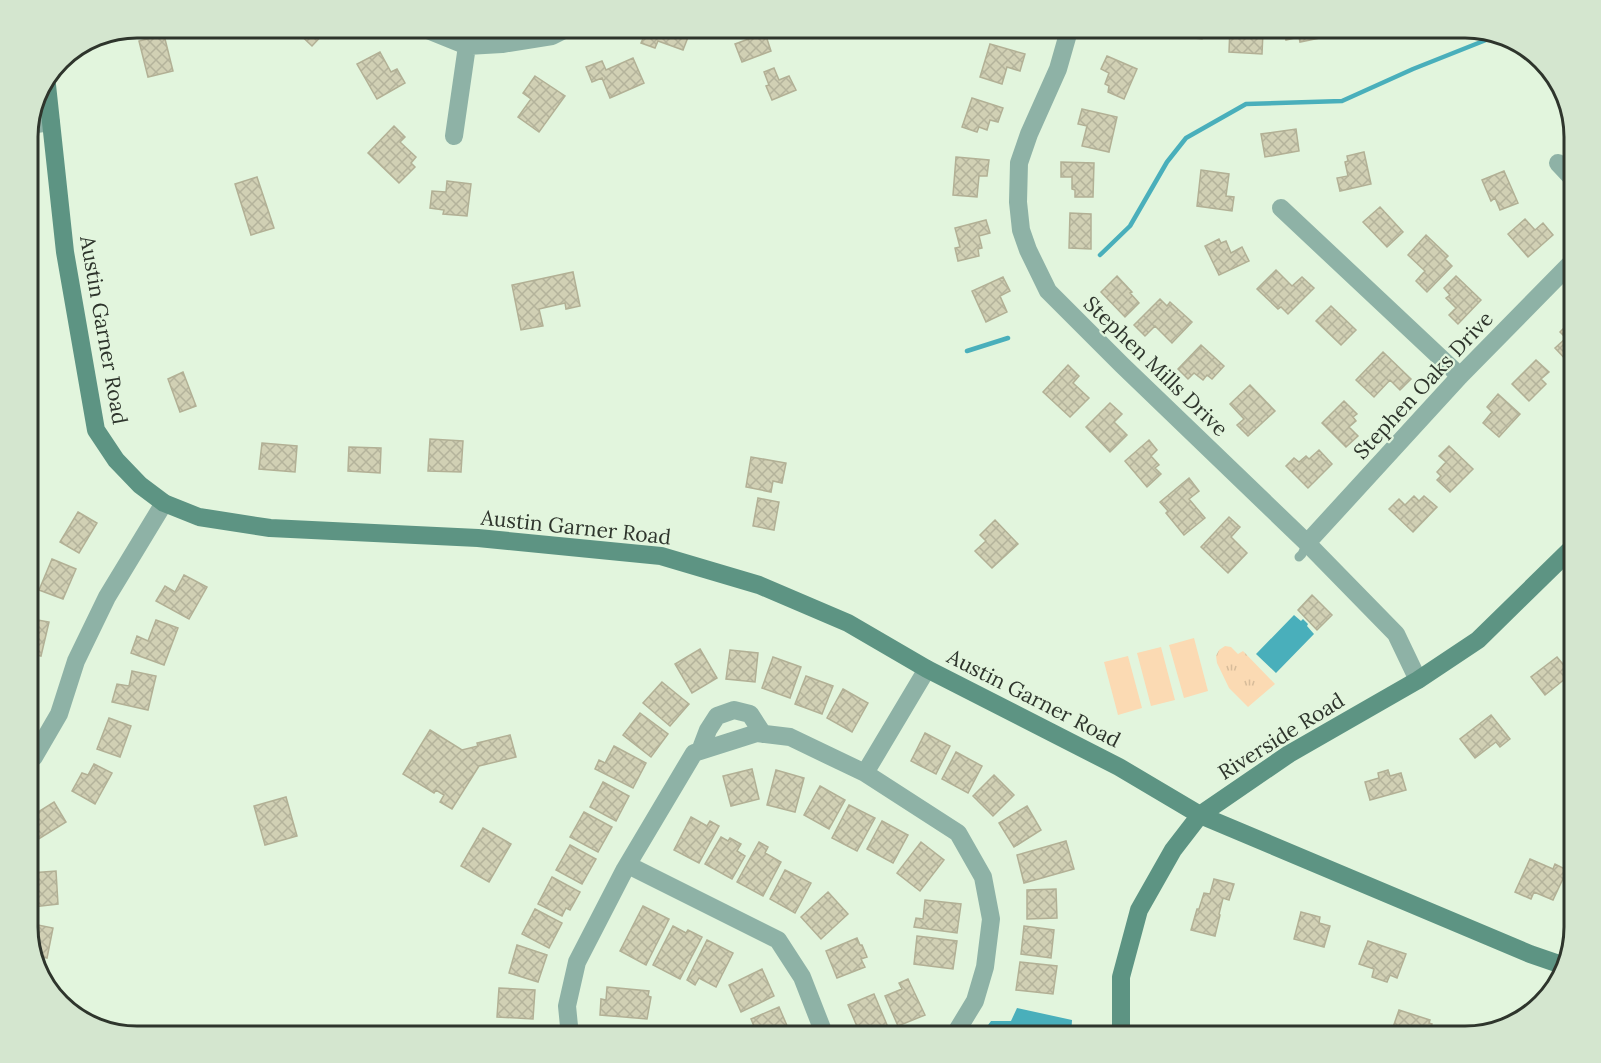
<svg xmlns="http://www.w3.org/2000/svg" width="1601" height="1063" viewBox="0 0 1601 1063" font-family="Lora,serif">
	<defs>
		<pattern id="grass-tufts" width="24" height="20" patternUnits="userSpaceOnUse" patternTransform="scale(1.5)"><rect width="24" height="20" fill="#fbdab3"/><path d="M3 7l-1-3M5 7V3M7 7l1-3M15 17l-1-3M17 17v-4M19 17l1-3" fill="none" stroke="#d7bc9a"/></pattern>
		<pattern id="building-cross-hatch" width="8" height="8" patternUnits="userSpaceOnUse" patternTransform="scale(1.5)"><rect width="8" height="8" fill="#d1d0b4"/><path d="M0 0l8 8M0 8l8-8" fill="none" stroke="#b4b39b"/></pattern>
	</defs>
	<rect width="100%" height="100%" fill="#e2f5dd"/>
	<path fill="url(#grass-tufts)" d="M 1225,646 L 1231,647 L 1238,654 L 1243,651 L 1275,684 L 1248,707 L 1229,688 L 1217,663 L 1216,656 L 1219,650 Z"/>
	<path fill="#fbdab3" d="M 1194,638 L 1208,691 L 1184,698 L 1169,645 Z
		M 1161,647 L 1175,700 L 1151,706 L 1137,653 Z
		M 1128,656 L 1142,708 L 1118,715 L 1104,662 Z"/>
	<path fill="#49afbb" d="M 1294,615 L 1301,621 L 1303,619 L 1308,624 L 1307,626 L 1314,634 L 1276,673 L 1256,654 Z
		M 1017,1008 L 1072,1020 L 1071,1036 L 980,1036 L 991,1021 L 1011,1021 Z"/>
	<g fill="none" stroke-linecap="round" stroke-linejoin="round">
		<path stroke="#49afbb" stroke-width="4.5" d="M 1100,255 L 1130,226 L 1167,162 L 1186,138 L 1246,104 L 1342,101 L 1413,69 L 1496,36
			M 967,351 L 1008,338"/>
	</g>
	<path fill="url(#building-cross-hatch)" stroke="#b2b095" stroke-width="1.5" d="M 292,27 L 340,27 L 333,34 L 328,29 L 312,46 Z
		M 648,27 L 653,27 L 662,30 L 663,27 L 692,27 L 683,50 L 658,41 L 655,48 L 641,43 Z
		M 1170,27 L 1204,27 L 1202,39 L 1169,35 Z
		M 1230,27 L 1247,27 L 1247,31 L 1263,32 L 1262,54 L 1229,52 Z
		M 1283,27 L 1323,27 L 1325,37 L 1300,42 L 1299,37 L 1286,40 Z
		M 765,33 L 771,51 L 742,62 L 735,44 Z
		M 164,35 L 173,71 L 148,77 L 139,41 Z
		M 990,44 L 1025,54 L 1020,71 L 1007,67 L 1002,84 L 980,77 Z
		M 380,52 L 391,72 L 397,69 L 405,83 L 377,99 L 357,64 Z
		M 1107,56 L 1137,69 L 1124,99 L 1108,92 L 1109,86 L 1105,84 L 1109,73 L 1101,69 Z
		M 633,58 L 644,83 L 610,98 L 602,78 L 592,82 L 586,67 L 602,61 L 606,70 Z
		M 774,68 L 779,80 L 789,76 L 796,90 L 772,100 L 766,86 L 769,85 L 764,72 Z
		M 535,76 L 565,96 L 539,132 L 518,117 L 531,99 L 523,93 Z
		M 972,98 L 1003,108 L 998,122 L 990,120 L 987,130 L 979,127 L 977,132 L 962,127 Z
		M 1082,109 L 1117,117 L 1109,152 L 1082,146 L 1087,126 L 1078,124 Z
		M 394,126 L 405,137 L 400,142 L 416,157 L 411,163 L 415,167 L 399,183 L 368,153 Z
		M 1296,129 L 1299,151 L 1265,157 L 1261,134 Z
		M 1364,152 L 1371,184 L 1340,191 L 1337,178 L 1348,176 L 1345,162 L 1348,161 L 1347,156 Z
		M 956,157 L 989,160 L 987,176 L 979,176 L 977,197 L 953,195 Z
		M 1061,162 L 1094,163 L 1093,197 L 1075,197 L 1075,190 L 1072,189 L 1072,177 L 1061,177 Z
		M 1201,170 L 1229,174 L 1226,196 L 1234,197 L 1232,211 L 1197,206 Z
		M 1504,171 L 1518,203 L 1500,210 L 1495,198 L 1491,201 L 1482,180 Z
		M 257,177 L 274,228 L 251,235 L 235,184 Z
		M 447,181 L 471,184 L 467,216 L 443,214 L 444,210 L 430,208 L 432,191 L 446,192 Z
		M 1380,207 L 1403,232 L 1387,247 L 1363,222 Z
		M 1070,213 L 1091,214 L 1091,249 L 1069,248 Z
		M 1525,219 L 1535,230 L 1543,223 L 1553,235 L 1528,257 L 1508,234 Z
		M 986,220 L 990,233 L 979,236 L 982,248 L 978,249 L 979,256 L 958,261 L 955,248 L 960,247 L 955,228 Z
		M 1426,235 L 1448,256 L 1445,259 L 1452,266 L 1427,292 L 1416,281 L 1425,271 L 1408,255 Z
		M 1219,239 L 1221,243 L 1226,241 L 1231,253 L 1242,247 L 1249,261 L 1219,275 L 1205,246 Z
		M 1276,270 L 1292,286 L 1302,277 L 1314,288 L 1288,314 L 1281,307 L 1278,309 L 1257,289 Z
		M 573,272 L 580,306 L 566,309 L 565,303 L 539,309 L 543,326 L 521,330 L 512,285 Z
		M 1117,276 L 1132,292 L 1130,293 L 1139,303 L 1125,317 L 1101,292 Z
		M 1456,276 L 1481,300 L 1458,324 L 1449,315 L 1456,308 L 1446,298 L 1450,295 L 1444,288 Z
		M 1003,277 L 1010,291 L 1000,296 L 1007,312 L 986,322 L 972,291 Z
		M 1160,299 L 1167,306 L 1170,302 L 1192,322 L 1172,343 L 1155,326 L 1145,336 L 1134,325 Z
		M 1331,306 L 1356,330 L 1341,345 L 1316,321 Z
		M 1572,320 L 1574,323 L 1574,358 L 1569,363 L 1555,348 L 1566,338 L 1560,332 Z
		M 1201,345 L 1224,366 L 1212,379 L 1207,375 L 1203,380 L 1194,373 L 1188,379 L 1178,369 Z
		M 1383,352 L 1411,379 L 1400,390 L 1390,380 L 1374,397 L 1356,380 Z
		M 1536,360 L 1549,372 L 1541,379 L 1546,384 L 1529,401 L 1512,384 Z
		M 1068,365 L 1079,376 L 1073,383 L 1089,398 L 1070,417 L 1043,392 Z
		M 183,372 L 196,406 L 180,412 L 168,379 Z
		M 1250,385 L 1275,411 L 1248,436 L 1237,425 L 1244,419 L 1230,404 Z
		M 1498,394 L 1520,414 L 1499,437 L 1483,423 L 1492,412 L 1487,407 Z
		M 1344,401 L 1357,414 L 1353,417 L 1356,421 L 1349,427 L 1358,436 L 1346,447 L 1322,423 Z
		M 1110,403 L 1122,414 L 1114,422 L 1127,435 L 1110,452 L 1086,427 Z
		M 430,439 L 463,441 L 461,472 L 428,471 Z
		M 1149,440 L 1157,450 L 1151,456 L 1159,465 L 1155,468 L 1161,474 L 1147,487 L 1125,461 Z
		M 262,443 L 297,446 L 295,472 L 259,469 Z
		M 1449,446 L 1473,469 L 1450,492 L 1437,480 L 1441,476 L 1437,472 L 1446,462 L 1439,456 Z
		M 349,447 L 381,448 L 380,473 L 348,471 Z
		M 1319,450 L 1332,464 L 1308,488 L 1286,466 L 1294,458 L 1299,462 L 1306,456 L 1309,459 Z
		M 751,457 L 786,463 L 782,483 L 773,481 L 771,492 L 746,487 Z
		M 1189,478 L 1199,491 L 1189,499 L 1205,518 L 1184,535 L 1166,513 L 1168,511 L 1160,502 Z
		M 1414,496 L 1419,501 L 1424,496 L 1437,507 L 1413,532 L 1389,509 L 1399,499 L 1405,505 Z
		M 758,498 L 779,502 L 774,530 L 753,526 Z
		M 78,512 L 97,523 L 79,553 L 60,542 Z
		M 1229,517 L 1240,527 L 1231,537 L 1247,553 L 1228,573 L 1201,547 Z
		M 995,520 L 1018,544 L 992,568 L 975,551 L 986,541 L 980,535 Z
		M 52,559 L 76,569 L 63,599 L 39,590 Z
		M 184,575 L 207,587 L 189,619 L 156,601 L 165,586 L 175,592 Z
		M 1312,595 L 1332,615 L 1317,630 L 1298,610 Z
		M 27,618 L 49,622 L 41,656 L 27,653 Z
		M 156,620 L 178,628 L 164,665 L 131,653 L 137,636 L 148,641 Z
		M 700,649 L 717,678 L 692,693 L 675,664 Z
		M 730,650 L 758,653 L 755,682 L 726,679 Z
		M 773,657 L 801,667 L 790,698 L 762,688 Z
		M 1557,657 L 1571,674 L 1545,695 L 1531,677 Z
		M 132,671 L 156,676 L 148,710 L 112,702 L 117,684 L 129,686 Z
		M 806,676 L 833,686 L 822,714 L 795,704 Z
		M 662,682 L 689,704 L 670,726 L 643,703 Z
		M 843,689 L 868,703 L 852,732 L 827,718 Z
		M 640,713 L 668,734 L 651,757 L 623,735 Z
		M 1491,715 L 1510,739 L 1500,747 L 1496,742 L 1475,758 L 1460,739 Z
		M 109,718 L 131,726 L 120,757 L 97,749 Z
		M 430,730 L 462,750 L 478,746 L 477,743 L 510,735 L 516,757 L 479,766 L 452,809 L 440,802 L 444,795 L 436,790 L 434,793 L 403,774 Z
		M 925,733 L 950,746 L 936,774 L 911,761 Z
		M 614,746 L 646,763 L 633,788 L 595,769 L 599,760 L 605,763 Z
		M 956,752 L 982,766 L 968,793 L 942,779 Z
		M 94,764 L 112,773 L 95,804 L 72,791 L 82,773 L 88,775 Z
		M 752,769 L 759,799 L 731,806 L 723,776 Z
		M 776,770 L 804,778 L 795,812 L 767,805 Z
		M 1388,770 L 1390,776 L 1401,773 L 1406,790 L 1370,800 L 1365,782 L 1379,778 L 1378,773 Z
		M 994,775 L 1014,795 L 993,816 L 973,796 Z
		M 603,782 L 629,796 L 616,821 L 590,807 Z
		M 820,786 L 845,800 L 829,829 L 804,815 Z
		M 286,797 L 297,836 L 265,845 L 254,806 Z
		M 54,802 L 66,822 L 37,840 L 27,824 L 27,819 Z
		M 849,805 L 875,818 L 857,851 L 832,838 Z
		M 1027,806 L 1041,830 L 1014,847 L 999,823 Z
		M 584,812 L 612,827 L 598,852 L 570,837 Z
		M 691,817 L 707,826 L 710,821 L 719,826 L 699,863 L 674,850 Z
		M 882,821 L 908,835 L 893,863 L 867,849 Z
		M 483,828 L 511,844 L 489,882 L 461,866 Z
		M 721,837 L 728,841 L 730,838 L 741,844 L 737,851 L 745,856 L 732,879 L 705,864 Z
		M 1066,841 L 1074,869 L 1024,883 L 1017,855 Z
		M 759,842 L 768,847 L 765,853 L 781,862 L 763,896 L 737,882 Z
		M 921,842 L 944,860 L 920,891 L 897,873 Z
		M 570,845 L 596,859 L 582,884 L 556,870 Z
		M 1530,859 L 1553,869 L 1555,864 L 1567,870 L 1553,900 L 1534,892 L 1531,899 L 1515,892 Z
		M 785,870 L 811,883 L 795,913 L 770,899 Z
		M 56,871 L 58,904 L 33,907 L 30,873 Z
		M 552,877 L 580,892 L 570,910 L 566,908 L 562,916 L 538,904 Z
		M 1214,879 L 1234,884 L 1229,900 L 1223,898 L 1219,914 L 1220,915 L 1215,936 L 1191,930 L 1197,909 L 1199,909 L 1204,893 L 1210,894 Z
		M 1056,889 L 1057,918 L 1027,919 L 1027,890 Z
		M 828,892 L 848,914 L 821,939 L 801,917 Z
		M 925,900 L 961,904 L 957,933 L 914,927 L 916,918 L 923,919 Z
		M 643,906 L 669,919 L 646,965 L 620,951 Z
		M 535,909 L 562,923 L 549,948 L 522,934 Z
		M 1301,912 L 1320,917 L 1319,923 L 1330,926 L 1324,947 L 1294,939 Z
		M 28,923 L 53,928 L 47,958 L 34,955 L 27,934 Z
		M 673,926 L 686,933 L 688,930 L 702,937 L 680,979 L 653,965 Z
		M 1024,926 L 1054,930 L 1051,958 L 1021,954 Z
		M 917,936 L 957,941 L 953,969 L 914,964 Z
		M 857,938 L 860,945 L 862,945 L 867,957 L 861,959 L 865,967 L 837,978 L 826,951 Z
		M 707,940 L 733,953 L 716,987 L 699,978 L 695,985 L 687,980 Z
		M 1368,941 L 1406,954 L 1397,978 L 1390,975 L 1387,982 L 1372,977 L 1374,969 L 1359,964 Z
		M 517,945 L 547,955 L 538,982 L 509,973 Z
		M 1020,962 L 1057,966 L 1053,994 L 1016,990 Z
		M 762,969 L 774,996 L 741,1012 L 729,985 Z
		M 908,979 L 925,1015 L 898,1026 L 885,996 L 902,989 L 899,983 Z
		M 607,987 L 649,991 L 648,996 L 651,997 L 647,1019 L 600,1015 L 601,999 L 606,1000 Z
		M 499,988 L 535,990 L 533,1019 L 497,1017 Z
		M 874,994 L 890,1032 L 880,1036 L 861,1036 L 848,1005 Z
		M 779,1007 L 791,1035 L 758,1036 L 751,1019 Z
		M 1399,1010 L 1430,1020 L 1429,1023 L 1432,1024 L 1431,1027 L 1440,1030 L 1438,1036 L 1390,1036 Z"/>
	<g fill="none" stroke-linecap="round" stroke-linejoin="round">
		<path stroke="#8eb2a6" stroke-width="9" d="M 1299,557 L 1302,554 L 1307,543"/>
		<path stroke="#8eb2a6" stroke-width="18" d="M 420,27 L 467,46 L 502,44 L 552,36 L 570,27
			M 1070,27 L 1058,69 L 1029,134 L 1019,163 L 1018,202 L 1021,230 L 1028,250 L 1048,291 L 1122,365 L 1307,543 L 1396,634 L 1418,680
			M 29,125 L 51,122
			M 454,136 L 467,46
			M 1558,163 L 1574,180
			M 1281,208 L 1460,376
			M 1307,543 L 1460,376 L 1574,260
			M 700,751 L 708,730 L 717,716 L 734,710 L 750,714 L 763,734
			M 27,763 L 34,757 L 59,714 L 76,661 L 107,597 L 164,503
			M 865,773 L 927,669
			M 628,865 L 778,940 L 802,977 L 825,1036
			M 570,1036 L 567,1006 L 577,962 L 625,869 L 694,753 L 757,733 L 790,737 L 865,773 L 958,833 L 983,877 L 991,919 L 985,967 L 975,1001 L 955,1034 L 952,1036"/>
		<path stroke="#5d9483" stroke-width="18" d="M 47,85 L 65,252 L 96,430 L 116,460 L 140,485 L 164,503 L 199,517 L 270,528 L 478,538 L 661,556 L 759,585 L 848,623 L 927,669 L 1119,767 L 1200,815 L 1530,954 L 1562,965
			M 1121,1036 L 1121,977 L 1139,910 L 1173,850 L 1200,815 L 1289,754 L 1418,680 L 1478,640 L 1574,546"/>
	</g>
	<g text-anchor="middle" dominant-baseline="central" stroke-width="4.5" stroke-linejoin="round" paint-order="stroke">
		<g font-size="21" fill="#2e352c" stroke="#e2f5dd">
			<text transform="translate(104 330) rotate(80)">Austin Garner Road</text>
			<text transform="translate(1156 366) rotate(44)">Stephen Mills Drive</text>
			<text transform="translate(1423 385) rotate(-47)">Stephen Oaks Drive</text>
			<text transform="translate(576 527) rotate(6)">Austin Garner Road</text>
			<text transform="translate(1034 698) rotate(27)">Austin Garner Road</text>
			<text transform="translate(1281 736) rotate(-32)">Riverside Road</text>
		</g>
	</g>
	<path d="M0 0H1601V1063H0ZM137 38H1465A99 99 0 0 1 1564 137V927A99 99 0 0 1 1465 1026H137A99 99 0 0 1 38 927V137A99 99 0 0 1 137 38Z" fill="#d4e6cf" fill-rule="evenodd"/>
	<path fill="none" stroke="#2e352c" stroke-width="3" d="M137 38H1465A99 99 0 0 1 1564 137V927A99 99 0 0 1 1465 1026H137A99 99 0 0 1 38 927V137A99 99 0 0 1 137 38Z"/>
</svg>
